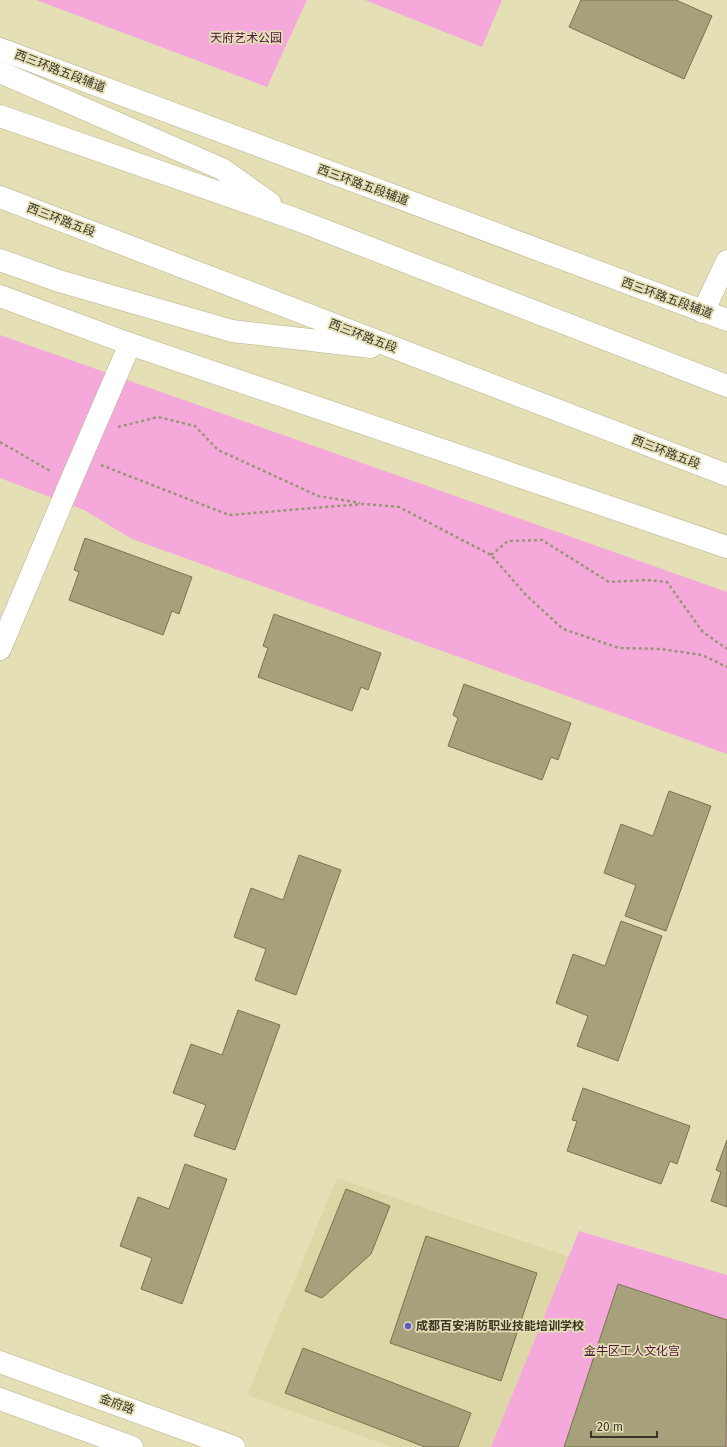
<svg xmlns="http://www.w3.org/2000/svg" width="727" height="1447" viewBox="0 0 727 1447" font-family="'Fira Sans','Noto Sans SC',sans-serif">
	<rect width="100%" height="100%" fill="#e5dfb6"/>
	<path fill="#ddd6a6" d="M 337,1178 L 569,1257 L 491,1447 L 392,1447 L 247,1395 Z"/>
	<path fill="#f5a9db" d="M 36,0 L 307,0 L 267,87 Z
		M 365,0 L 502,0 L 482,47 Z
		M 0,335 L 727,592 L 727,754 L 132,539 L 84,510 L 0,478 Z
		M 579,1231 L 727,1275 L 727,1447 L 491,1447 Z"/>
	<path fill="#a6a17a" stroke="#79744e" d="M 581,0 L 676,0 L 712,16 L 684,79 L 569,27 Z
		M 85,538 L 192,577 L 179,614 L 172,611 L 163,635 L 69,600 L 79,572 L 74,570 Z
		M 274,614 L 381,653 L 368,690 L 361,687 L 352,711 L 258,677 L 268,648 L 263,646 Z
		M 464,684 L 571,723 L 558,760 L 551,757 L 542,780 L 448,746 L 458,718 L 453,715 Z
		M 669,791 L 711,806 L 666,931 L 625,916 L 636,885 L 604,873 L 621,824 L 653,836 Z
		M 299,855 L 341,870 L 296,995 L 255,980 L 266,949 L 234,937 L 251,888 L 283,900 Z
		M 621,921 L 662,936 L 618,1061 L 577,1046 L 588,1016 L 556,1003 L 573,954 L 605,966 Z
		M 238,1010 L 280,1025 L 235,1150 L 194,1136 L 206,1105 L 173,1093 L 191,1044 L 222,1055 Z
		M 583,1088 L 690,1126 L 677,1164 L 670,1161 L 661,1184 L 567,1151 L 577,1121 L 572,1120 Z
		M 727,1140 L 727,1207 L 711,1201 L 721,1172 L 716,1170 Z
		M 185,1164 L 227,1179 L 182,1304 L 141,1289 L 152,1258 L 120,1246 L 138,1197 L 169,1209 Z
		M 346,1189 L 390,1206 L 371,1254 L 322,1298 L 305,1291 Z
		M 426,1236 L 537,1273 L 501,1381 L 390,1343 Z
		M 618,1284 L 727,1320 L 726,1447 L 564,1447 Z
		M 303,1348 L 471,1413 L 458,1447 L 425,1447 L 285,1393 Z"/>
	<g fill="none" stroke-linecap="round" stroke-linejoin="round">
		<g stroke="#b7b18a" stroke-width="23">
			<path id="minor" d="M 703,312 L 727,261
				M 0,649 L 70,483 L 130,344
				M 0,1362 L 234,1447
				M 0,1399 L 132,1447"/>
		</g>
		<g stroke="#b7b18a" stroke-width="23">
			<path id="major" d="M 0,49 L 727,320
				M 0,296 L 130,344 L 727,547"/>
		</g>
		<g stroke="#b7b18a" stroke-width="23">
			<path id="highway" d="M 0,72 L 222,169 L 270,203
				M 0,116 L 295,219 L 727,386
				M 0,197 L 727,475
				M 0,260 L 59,281 L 232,331 L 371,347"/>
		</g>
		<path stroke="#999476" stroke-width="2.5" stroke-dasharray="3 3" stroke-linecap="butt" d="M 118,427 L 158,417 L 195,426 L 218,450 L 318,496 L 360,503
			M 0,442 L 52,472
			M 101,465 L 229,515 L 363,504 L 399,507 L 491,555 L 526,595 L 563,629 L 619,648 L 661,649 L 702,655 L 727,667
			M 491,555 L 508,541 L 542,540 L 609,582 L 647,580 L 667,582 L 702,631 L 727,649"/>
		<use href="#minor" stroke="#fff" stroke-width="22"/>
		<use href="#major" stroke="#fff" stroke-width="22"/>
		<use href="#highway" stroke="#fff" stroke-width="22"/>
	</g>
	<circle fill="#5e58d0" stroke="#e5dfb6" stroke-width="1.5" cx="408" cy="1326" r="4"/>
	<g text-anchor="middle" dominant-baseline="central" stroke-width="3.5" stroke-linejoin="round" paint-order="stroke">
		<g font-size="12" fill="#521341" stroke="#e5dfb6">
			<text x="246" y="38">天府艺术公园</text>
			<text x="632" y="1351">金牛区工人文化宫</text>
		</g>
		<g font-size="12" fill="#383525" stroke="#e5dfb6">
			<text transform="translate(60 71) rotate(21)">西三环路五段辅道</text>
			<text transform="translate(363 185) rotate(20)">西三环路五段辅道</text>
			<text transform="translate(61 220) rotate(21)">西三环路五段</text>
			<text transform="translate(667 298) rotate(20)">西三环路五段辅道</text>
			<text transform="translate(363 336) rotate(21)">西三环路五段</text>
			<text transform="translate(666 452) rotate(21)">西三环路五段</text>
			<text transform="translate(117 1404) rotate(20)">金府路</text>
		</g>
		<g font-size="12" font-weight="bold" fill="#383525" stroke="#e5dfb6" text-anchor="start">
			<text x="416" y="1326">成都百安消防职业技能培训学校</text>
		</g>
	</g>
	<path d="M591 1431v6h66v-6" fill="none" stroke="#383525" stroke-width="2"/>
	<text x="597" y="1431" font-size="12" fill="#383525" stroke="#e5dfb6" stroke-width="3" paint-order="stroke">20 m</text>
</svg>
